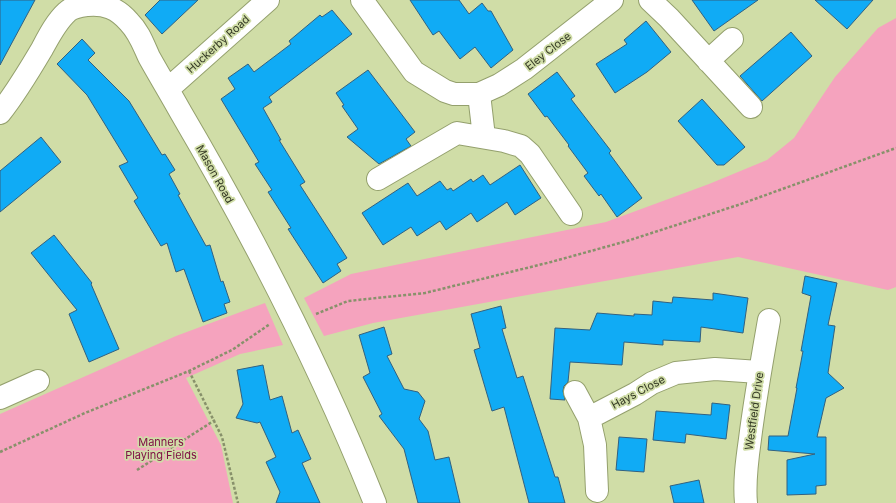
<svg xmlns="http://www.w3.org/2000/svg" width="896" height="503" viewBox="0 0 896 503" font-family="Inter,sans-serif">
	<rect width="100%" height="100%" fill="#d0dda7"/>
	<path fill="#f5a3be" d="M 896,18 L 896,287 L 888,290 L 738,257 L 373,323 L 324,336 L 304,298 L 351,274 L 606,222 L 709,184 L 767,160 L 794,138 L 835,77 L 878,28 Z
		M 265,303 L 283,345 L 240,354 L 186,378 L 221,445 L 233,503 L 0,503 L 0,414 L 176,336 Z"/>
	<path fill="#10abf5" stroke="#326180" d="M 0,0 L 35,0 L 0,65 Z
		M 160,0 L 198,0 L 162,34 L 145,15 Z
		M 410,0 L 459,0 L 469,14 L 482,3 L 488,11 L 491,11 L 513,50 L 491,68 L 475,47 L 460,59 L 439,31 L 433,35 Z
		M 692,0 L 758,0 L 714,31 Z
		M 815,0 L 873,0 L 847,29 Z
		M 332,10 L 352,34 L 269,97 L 272,102 L 263,108 L 281,140 L 279,140 L 305,182 L 300,185 L 347,258 L 337,264 L 341,271 L 323,283 L 288,229 L 291,228 L 268,192 L 272,190 L 255,164 L 259,162 L 221,99 L 235,89 L 228,78 L 248,64 L 254,72 L 291,44 L 289,41 L 320,15 L 322,17 Z
		M 646,21 L 671,52 L 647,72 L 615,93 L 596,64 L 627,44 L 624,40 Z
		M 791,32 L 812,56 L 762,101 L 740,76 Z
		M 82,39 L 95,53 L 88,60 L 129,101 L 162,155 L 165,154 L 175,170 L 169,174 L 180,194 L 178,195 L 206,246 L 210,245 L 221,282 L 223,281 L 230,302 L 224,304 L 227,313 L 203,322 L 184,269 L 176,272 L 167,243 L 161,246 L 134,201 L 138,198 L 119,166 L 128,162 L 87,95 L 57,64 Z
		M 368,70 L 415,132 L 406,139 L 411,146 L 379,164 L 347,137 L 358,129 L 342,106 L 344,105 L 336,93 Z
		M 557,72 L 575,96 L 571,99 L 611,151 L 609,153 L 642,198 L 617,217 L 601,194 L 599,196 L 584,176 L 588,173 L 568,146 L 569,145 L 547,116 L 545,117 L 528,94 Z
		M 702,99 L 745,147 L 724,165 L 717,165 L 678,121 Z
		M 41,137 L 61,162 L 0,212 L 0,171 Z
		M 520,165 L 541,198 L 515,215 L 507,202 L 477,222 L 471,213 L 446,230 L 440,221 L 417,236 L 411,227 L 383,245 L 362,213 L 408,183 L 417,196 L 440,181 L 447,190 L 451,188 L 453,191 L 471,179 L 473,182 L 483,175 L 490,185 Z
		M 54,235 L 92,283 L 91,284 L 119,349 L 89,362 L 69,314 L 77,310 L 31,253 Z
		M 805,276 L 837,283 L 828,325 L 835,326 L 828,373 L 844,388 L 826,398 L 817,437 L 826,437 L 826,485 L 816,486 L 816,494 L 787,495 L 787,460 L 815,454 L 768,450 L 769,436 L 788,436 L 797,388 L 796,388 L 803,351 L 801,351 L 811,296 L 802,293 Z
		M 713,293 L 748,298 L 743,333 L 701,327 L 700,342 L 663,340 L 663,345 L 624,342 L 622,365 L 570,362 L 568,382 L 564,386 L 563,391 L 565,400 L 550,399 L 555,328 L 590,330 L 597,313 L 634,316 L 634,314 L 652,315 L 653,301 L 672,303 L 673,297 L 713,300 Z
		M 501,306 L 506,328 L 502,329 L 517,378 L 523,376 L 555,477 L 558,477 L 565,503 L 529,503 L 504,407 L 492,411 L 474,350 L 480,348 L 471,314 Z
		M 384,327 L 392,354 L 387,356 L 404,389 L 418,392 L 425,401 L 419,419 L 428,431 L 435,460 L 449,457 L 460,503 L 418,503 L 404,449 L 379,416 L 382,414 L 363,377 L 370,373 L 359,335 Z
		M 263,365 L 270,400 L 282,396 L 292,433 L 298,430 L 311,459 L 302,463 L 320,503 L 276,503 L 280,492 L 266,462 L 276,457 L 260,422 L 257,423 L 236,418 L 243,404 L 237,370 Z
		M 712,403 L 730,405 L 726,439 L 686,434 L 685,443 L 653,440 L 656,411 L 711,415 Z
		M 619,437 L 647,439 L 644,472 L 616,470 Z
		M 699,480 L 704,503 L 674,503 L 670,486 Z"/>
	<g fill="none" stroke-linecap="round" stroke-linejoin="round">
		<g stroke="#94a06d" stroke-width="24">
			<path id="minor" d="M 362,0 L 414,72 L 445,91 L 454,94 L 479,94 L 499,85 L 524,69 L 612,0
				M 650,0 L 669,18 L 751,107
				M 708,61 L 732,39
				M 168,89 L 268,0
				M 479,94 L 484,137
				M 0,113 C 16,93 29,71 42,49 C 49,36 56,22 67,12 C 72,7 80,6 87,5 C 105,3 118,9 129,22 C 139,32 143,44 149,57 C 159,75 170,93 180,111 C 254,237 321,368 375,503
				M 378,179 L 457,133 L 504,141 L 521,146 L 530,154 L 571,214
				M 575,392 L 589,418 L 595,445 L 597,491
				M 0,398 L 38,381
				M 589,418 L 635,394 L 652,383 L 676,373 L 715,369 L 759,372
				M 746,503 C 744,482 747,460 750,439 C 755,399 762,360 769,320"/>
		</g>
		<path stroke="#88916b" stroke-width="2.5" stroke-dasharray="3 2" stroke-linecap="butt" d="M 316,314 L 348,301 L 425,293 L 551,262 L 627,241 L 738,205 L 896,148
			M 189,371 L 222,437 L 238,503
			M 0,452 L 85,413 L 189,371 L 232,350 L 270,324
			M 137,470 L 215,420"/>
		<use href="#minor" stroke="#fff" stroke-width="22"/>
	</g>
	<g text-anchor="middle" dominant-baseline="central" stroke-width="3.5" stroke-linejoin="round" paint-order="stroke">
		<g font-size="11" fill="#353a25" stroke="#d0dda7">
			<text transform="translate(218 44) rotate(-42)">Huckerby Road</text>
			<text transform="translate(548 51) rotate(-38)">Eley Close</text>
			<text transform="translate(215 174) rotate(61)">Mason Road</text>
			<text transform="translate(638 392) rotate(-28)">Hays Close</text>
			<text transform="translate(754 411) rotate(-82)">Westfield Drive</text>
		</g>
		<g font-size="11" fill="#801146" stroke="#d0dda7">
			<text x="161" y="442">Manners<tspan x="161" dy="13">Playing Fields</tspan></text>
		</g>
	</g>
</svg>
